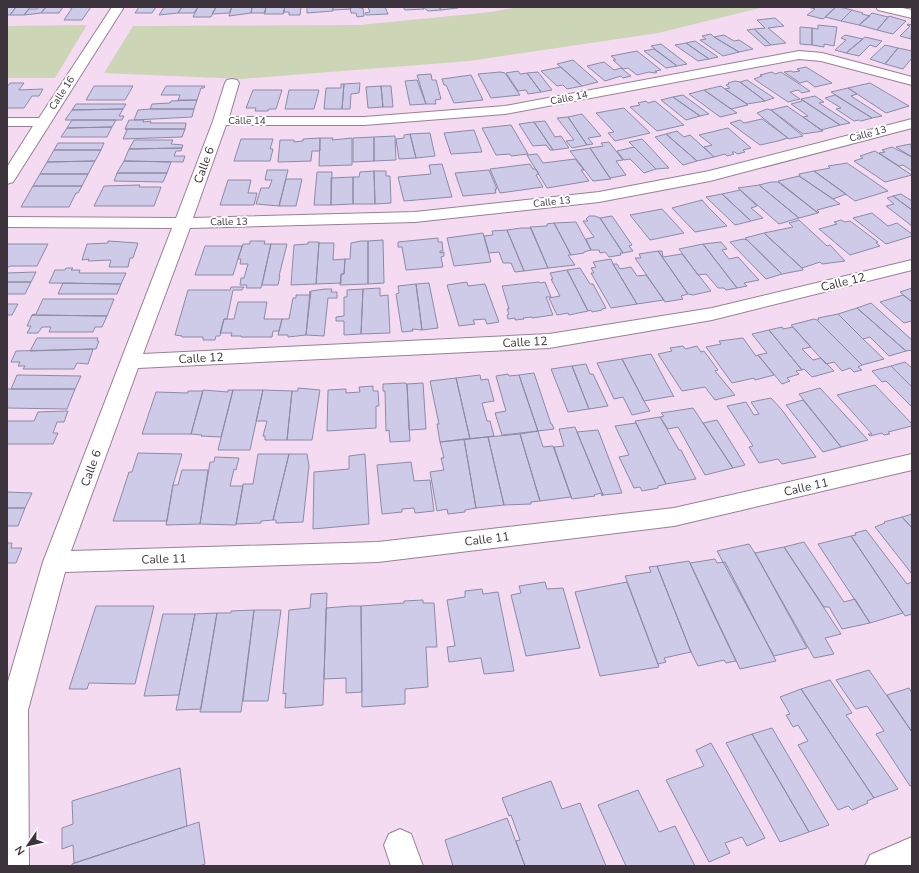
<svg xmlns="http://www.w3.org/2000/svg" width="919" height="873" viewBox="0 0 919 873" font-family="'Nunito Sans',sans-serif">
	<rect width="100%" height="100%" fill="#f4dbf2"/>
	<path fill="#ccd5b5" d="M 519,7 L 764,7 L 658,33 L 469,61 L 241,79 L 104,73 L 133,26 L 360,25 L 491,12 Z
		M 87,25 L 55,78 L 7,78 L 7,26 Z"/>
	<path fill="#cecbe9" stroke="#8d8aa6" d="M 7,7 L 16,7 L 10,15 L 7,15 Z
		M 16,7 L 30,7 L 24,15 L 10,15 Z
		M 38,7 L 46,7 L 41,13 L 24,15 L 29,9 L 37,9 Z
		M 46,7 L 63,7 L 59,13 L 41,13 Z
		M 66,7 L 91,7 L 82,20 L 64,20 L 72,8 Z
		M 139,7 L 163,7 L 156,7 L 152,13 L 135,13 Z
		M 164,7 L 182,7 L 178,13 L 159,15 Z
		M 182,7 L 198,7 L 194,13 L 178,13 Z
		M 198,7 L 216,7 L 211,17 L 193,17 Z
		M 216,7 L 232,7 L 229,13 L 212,14 Z
		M 232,7 L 252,7 L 251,13 L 229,16 Z
		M 252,7 L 266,7 L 265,13 L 251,13 Z
		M 266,7 L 285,7 L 283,14 L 264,14 Z
		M 285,7 L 301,7 L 300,15 L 289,15 L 289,12 L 284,12 L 283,14 Z
		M 307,7 L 333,7 L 333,11 L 307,13 Z
		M 333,7 L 350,7 L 351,9 L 333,10 Z
		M 350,7 L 363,8 L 364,16 L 357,17 L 356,13 L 351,13 Z
		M 368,7 L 385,7 L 388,14 L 366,15 L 365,13 L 370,12 Z
		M 403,7 L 423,7 L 424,9 L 405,10 Z
		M 423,7 L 439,7 L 441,10 L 428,11 Z
		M 439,7 L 456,7 L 458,8 L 441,10 Z
		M 808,7 L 836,7 L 823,19 L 807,15 L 815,9 Z
		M 836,7 L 844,8 L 852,10 L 841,21 L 825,17 Z
		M 852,10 L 863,13 L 862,14 L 870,16 L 859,25 L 841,21 Z
		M 872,13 L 888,17 L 877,30 L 859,25 Z
		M 889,16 L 906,21 L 893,34 L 877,30 Z
		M 775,18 L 784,26 L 768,28 L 786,43 L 771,45 L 754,29 L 765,28 L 757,20 Z
		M 908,24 L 912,25 L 911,39 L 900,36 L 910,26 L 907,25 Z
		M 818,25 L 837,27 L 834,46 L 824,44 L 824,47 L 812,45 L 812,28 L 818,29 Z
		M 800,27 L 812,28 L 812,45 L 800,44 Z
		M 754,29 L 771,45 L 765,46 L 747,30 Z
		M 711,34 L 714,37 L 739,52 L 723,56 L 700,40 L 706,39 L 702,36 Z
		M 724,35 L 734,41 L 739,40 L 753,49 L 739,52 L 714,37 Z
		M 845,35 L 863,39 L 846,53 L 835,50 L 846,40 L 841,38 Z
		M 865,37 L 882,41 L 876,47 L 870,45 L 859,56 L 846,53 Z
		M 695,41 L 718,57 L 709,59 L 686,43 Z
		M 686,43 L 709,59 L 698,61 L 675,45 Z
		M 661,44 L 687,64 L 677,66 L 651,46 Z
		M 885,45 L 898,48 L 885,64 L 870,59 Z
		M 898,48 L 912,51 L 912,58 L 903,69 L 885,64 Z
		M 654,49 L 677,66 L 666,68 L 644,51 Z
		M 637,51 L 661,70 L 655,71 L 657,72 L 655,73 L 649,72 L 637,75 L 628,68 L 623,69 L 613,60 L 616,60 L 611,56 Z
		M 573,60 L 598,82 L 582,86 L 557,64 Z
		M 604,62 L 614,70 L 621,68 L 631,76 L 623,78 L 621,76 L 605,81 L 587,66 Z
		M 561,67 L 582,86 L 567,89 L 563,85 L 557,86 L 541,71 Z
		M 806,67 L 832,83 L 815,87 L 807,81 L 800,83 L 784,72 L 791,71 L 793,72 L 800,71 L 797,69 Z
		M 518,71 L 520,74 L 527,73 L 541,92 L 528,94 L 526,90 L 518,91 L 506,73 Z
		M 500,72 L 505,73 L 520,95 L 491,98 L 478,74 Z
		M 538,72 L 552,90 L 541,92 L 527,73 Z
		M 772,72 L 775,74 L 781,72 L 810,91 L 802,93 L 798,90 L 790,92 L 800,99 L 788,102 L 754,79 L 762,76 L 760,75 Z
		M 431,74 L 432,80 L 436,80 L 441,99 L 435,100 L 436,104 L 426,104 L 417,75 Z
		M 471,75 L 483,100 L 454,103 L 446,85 L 444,85 L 442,79 Z
		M 417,80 L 426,104 L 410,105 L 405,81 Z
		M 747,80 L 774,98 L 765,101 L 740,82 Z
		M 735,81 L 740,82 L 765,101 L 747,104 L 725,89 L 730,88 L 726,85 L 729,84 L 728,83 Z
		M 10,83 L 24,83 L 19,90 L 43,89 L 39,96 L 32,96 L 24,108 L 7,108 L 7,87 Z
		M 360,83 L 359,93 L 351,94 L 350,109 L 342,109 L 344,84 Z
		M 870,83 L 909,106 L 886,113 L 848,88 Z
		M 341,84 L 344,84 L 342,109 L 324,109 L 326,88 L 341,88 Z
		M 94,86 L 133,86 L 125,100 L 86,100 Z
		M 166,86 L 205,86 L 204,88 L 201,88 L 197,100 L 178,100 L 180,95 L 161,95 Z
		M 381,86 L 391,86 L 393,107 L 383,107 Z
		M 381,86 L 383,107 L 368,108 L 366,87 Z
		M 721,86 L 725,89 L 748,105 L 731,109 L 704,90 Z
		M 848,88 L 857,94 L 851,96 L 882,116 L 872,118 L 831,92 Z
		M 253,90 L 282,90 L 276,109 L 269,109 L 268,111 L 255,111 L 256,108 L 246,108 Z
		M 289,90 L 319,90 L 314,109 L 285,109 Z
		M 704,90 L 731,109 L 737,113 L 720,117 L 689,94 Z
		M 683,95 L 709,114 L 700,116 L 673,97 Z
		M 835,95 L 872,118 L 861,121 L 859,120 L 854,121 L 836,109 L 841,108 L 825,98 Z
		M 815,96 L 824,102 L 819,103 L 850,123 L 840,125 L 801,99 Z
		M 673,97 L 700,116 L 686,120 L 661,100 Z
		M 801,99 L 840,125 L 821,130 L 803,117 L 808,116 L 791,104 L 802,101 Z
		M 197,100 L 194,109 L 150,109 L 152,104 L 170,103 L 171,101 Z
		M 646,101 L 648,103 L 655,101 L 684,125 L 657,131 L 630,107 L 640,105 L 638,103 Z
		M 76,104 L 126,104 L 123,109 L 72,110 Z
		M 787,106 L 803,117 L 823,131 L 803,134 L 771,110 Z
		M 624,108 L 650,133 L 615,141 L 608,133 L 614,132 L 596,113 Z
		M 123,109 L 119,116 L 124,116 L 122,120 L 65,120 L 72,110 Z
		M 150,109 L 194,109 L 192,117 L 134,120 L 138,110 Z
		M 767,109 L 771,110 L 803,136 L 789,139 L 757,113 Z
		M 582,114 L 601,136 L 588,138 L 593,144 L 587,145 L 568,117 Z
		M 568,117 L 587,145 L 572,148 L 566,141 L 574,140 L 557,118 Z
		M 762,119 L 788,138 L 778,141 L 760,145 L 730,123 L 740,120 L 744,123 Z
		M 72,120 L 116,120 L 112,127 L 67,128 Z
		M 129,120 L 144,120 L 143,122 L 151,121 L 150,123 L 186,123 L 185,129 L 125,129 Z
		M 545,121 L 555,137 L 561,136 L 569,148 L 553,150 L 534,122 Z
		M 534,122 L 553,150 L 550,150 L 546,145 L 533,146 L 519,124 Z
		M 511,125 L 528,154 L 511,156 L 510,154 L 496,155 L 482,128 Z
		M 112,127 L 107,137 L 61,137 L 67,128 Z
		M 728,128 L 751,148 L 743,150 L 745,152 L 737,154 L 735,152 L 732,152 L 734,154 L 727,156 L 725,154 L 714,157 L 704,147 L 712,145 L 699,135 Z
		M 125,129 L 185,129 L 182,137 L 123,139 L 127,130 Z
		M 474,130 L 482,152 L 451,154 L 444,133 Z
		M 677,131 L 684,137 L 690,135 L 714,157 L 697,161 L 666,134 Z
		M 430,133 L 435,156 L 416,158 L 410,134 Z
		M 410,134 L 416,158 L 399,159 L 396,139 L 404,138 L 404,135 Z
		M 666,134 L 697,161 L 683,165 L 655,137 Z
		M 395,136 L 396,160 L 374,161 L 374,137 Z
		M 374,137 L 374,161 L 353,162 L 353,138 Z
		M 320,138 L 320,151 L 312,151 L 311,161 L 278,162 L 280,140 L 294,140 L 294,142 L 303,141 L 303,139 Z
		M 320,138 L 333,138 L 332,140 L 352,138 L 352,165 L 319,166 Z
		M 241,139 L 273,139 L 270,149 L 273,149 L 270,161 L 234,161 Z
		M 642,139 L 647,144 L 669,168 L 656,169 L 629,142 Z
		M 134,140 L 173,140 L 171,144 L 183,145 L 182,148 L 129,149 Z
		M 609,142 L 623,160 L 616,161 L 626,175 L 610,178 L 590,148 L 603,146 L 601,143 Z
		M 58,143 L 104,143 L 101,150 L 54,150 Z
		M 911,144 L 912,157 L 896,147 L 905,145 Z
		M 634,147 L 656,169 L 644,173 L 630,159 L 624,160 L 617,151 Z
		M 892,147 L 912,157 L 912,171 L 903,165 L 899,166 L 879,153 L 885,152 L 882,150 Z
		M 182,148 L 181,151 L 176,151 L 174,156 L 185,156 L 183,162 L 124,161 L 129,149 Z
		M 590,148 L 610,178 L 611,179 L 593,181 L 570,151 Z
		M 54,150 L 101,150 L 95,161 L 47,162 Z
		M 875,151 L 912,175 L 885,182 L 854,161 L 863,158 L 860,156 Z
		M 537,154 L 543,163 L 575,159 L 584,170 L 581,170 L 589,181 L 547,188 L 527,155 Z
		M 95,161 L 88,174 L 40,174 L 47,162 Z
		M 124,161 L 171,162 L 167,173 L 117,173 Z
		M 847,163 L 888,191 L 855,201 L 814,171 L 830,168 L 828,166 Z
		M 442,164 L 452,197 L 404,201 L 398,177 L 431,174 L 429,165 Z
		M 530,164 L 533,169 L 536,169 L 539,174 L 536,175 L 543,187 L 500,193 L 490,169 Z
		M 267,170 L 288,170 L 279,206 L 256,204 L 261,188 L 269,188 L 272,180 L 265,180 Z
		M 489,170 L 497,189 L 495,189 L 496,193 L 463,196 L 455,173 Z
		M 374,171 L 386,171 L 386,176 L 390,176 L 391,203 L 375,204 Z
		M 374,171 L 375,204 L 353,204 L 353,177 L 359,177 L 360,172 Z
		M 814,171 L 846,194 L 833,199 L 799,176 L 800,176 L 799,174 Z
		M 317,172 L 332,172 L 331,205 L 314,205 Z
		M 117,173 L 167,173 L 163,182 L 114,181 Z
		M 40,174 L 88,174 L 82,186 L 33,186 Z
		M 799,176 L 833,199 L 840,204 L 817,210 L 819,212 L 818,213 L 778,181 Z
		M 353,177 L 353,204 L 331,205 L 331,178 Z
		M 286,179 L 302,179 L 296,206 L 279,206 Z
		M 228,180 L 251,180 L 248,193 L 257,193 L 254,205 L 220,205 Z
		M 771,182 L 778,182 L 818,213 L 799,218 L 759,185 Z
		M 140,185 L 139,187 L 161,187 L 154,206 L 94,206 L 104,186 Z
		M 759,185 L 799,218 L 779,224 L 738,188 Z
		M 33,186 L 82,186 L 78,193 L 76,193 L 69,207 L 21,207 Z
		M 740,190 L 757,206 L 751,208 L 763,218 L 751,221 L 722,194 Z
		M 722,194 L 751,221 L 735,225 L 706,197 Z
		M 901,194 L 912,201 L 912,210 L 893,196 Z
		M 893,196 L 912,210 L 912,226 L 886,206 L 894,204 L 887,198 Z
		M 702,200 L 708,207 L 727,226 L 695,232 L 672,208 Z
		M 662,209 L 684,233 L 650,240 L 630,215 Z
		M 872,213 L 888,226 L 897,223 L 912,234 L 912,236 L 886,244 L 853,218 Z
		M 589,216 L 595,216 L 600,218 L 623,253 L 620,253 L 621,255 L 609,257 L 605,252 L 600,253 L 599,250 L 591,250 L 586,239 L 594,237 L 583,221 L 588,221 L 586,219 Z
		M 612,216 L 632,245 L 629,246 L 633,251 L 623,253 L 600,218 Z
		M 799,220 L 827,246 L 830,245 L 845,261 L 822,264 L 820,262 L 802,268 L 764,233 L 793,227 L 789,223 Z
		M 841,220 L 845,222 L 850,221 L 878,242 L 876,243 L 880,246 L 850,255 L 819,229 L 837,224 L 834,222 Z
		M 576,222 L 591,250 L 584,252 L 584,253 L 571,255 L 554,223 Z
		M 554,223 L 571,255 L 568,255 L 575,265 L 548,268 L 530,227 L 547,226 L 547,224 Z
		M 521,228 L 531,228 L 548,268 L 524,271 L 507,230 Z
		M 507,230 L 524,271 L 515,272 L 511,263 L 503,263 L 499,252 L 489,253 L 484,236 L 493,235 L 492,231 Z
		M 483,233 L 491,262 L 454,266 L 447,238 Z
		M 764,233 L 802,268 L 803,270 L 782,274 L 745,238 Z
		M 438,238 L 438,242 L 442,242 L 443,251 L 440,251 L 440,253 L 444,252 L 444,256 L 441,257 L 443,267 L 406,270 L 402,247 L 398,247 L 398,242 Z
		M 743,239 L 747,240 L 782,274 L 766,279 L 730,242 Z
		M 383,240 L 384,283 L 368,284 L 368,241 Z
		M 108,241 L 138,243 L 133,258 L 130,258 L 128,267 L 109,267 L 111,260 L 88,261 L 89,259 L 82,260 L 87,244 L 108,243 Z
		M 250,241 L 265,241 L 264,244 L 271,244 L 261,288 L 246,288 L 247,285 L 240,285 L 241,278 L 244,278 L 248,264 L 240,264 L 241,259 L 238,259 L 243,244 L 250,244 Z
		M 361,241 L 368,241 L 368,284 L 340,285 L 341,274 L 344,274 L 345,259 L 350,259 L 351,243 Z
		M 308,242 L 319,242 L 316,284 L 291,285 L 294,245 L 308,244 Z
		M 721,242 L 727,249 L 722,250 L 729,259 L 738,257 L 759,280 L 744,283 L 747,286 L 737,288 L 703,244 Z
		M 319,243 L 334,243 L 333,260 L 345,259 L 344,274 L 341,274 L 341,283 L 316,284 Z
		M 7,244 L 48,244 L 37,266 L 10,266 L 9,267 L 7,267 Z
		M 271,244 L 287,244 L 279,276 L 280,276 L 278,285 L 262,285 Z
		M 703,244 L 737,288 L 726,290 L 724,288 L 718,288 L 706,274 L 698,275 L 679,249 Z
		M 205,246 L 242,246 L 233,275 L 195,275 Z
		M 658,251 L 662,251 L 663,257 L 682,254 L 711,291 L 693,295 L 688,294 Z
		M 658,251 L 688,294 L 681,296 L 683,299 L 665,302 L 635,258 L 641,258 L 639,254 Z
		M 611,259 L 613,264 L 637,304 L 611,308 L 591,273 L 594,273 L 591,268 L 596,267 L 593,262 Z
		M 613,264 L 617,264 L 620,269 L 631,267 L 637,276 L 646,275 L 664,300 L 637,304 Z
		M 66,268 L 73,268 L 71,270 L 80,270 L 79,273 L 126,273 L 121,284 L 49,283 L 55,270 L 65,270 Z
		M 580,268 L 590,284 L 593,284 L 606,308 L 602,309 L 602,310 L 592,312 L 591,310 L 588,311 L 567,270 Z
		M 567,270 L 588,311 L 569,315 L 568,313 L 557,315 L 549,298 L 560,296 L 551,279 L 553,279 L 550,273 Z
		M 36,272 L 31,282 L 7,282 L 7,273 Z
		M 7,282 L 31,282 L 25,294 L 7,294 Z
		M 467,282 L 468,286 L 485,284 L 499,322 L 487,324 L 485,319 L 473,320 L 475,324 L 459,326 L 447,285 Z
		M 539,282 L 540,283 L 545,282 L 551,297 L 546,297 L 553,315 L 532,318 L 532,317 L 523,318 L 524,319 L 515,320 L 515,318 L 508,319 L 507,315 L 509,314 L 507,309 L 509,309 L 502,286 Z
		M 63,283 L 121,284 L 117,294 L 58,294 Z
		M 429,283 L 438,328 L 422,330 L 416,284 Z
		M 416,284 L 422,330 L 412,329 L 413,331 L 402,332 L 396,294 L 399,293 L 398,286 Z
		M 231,287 L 244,287 L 242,290 L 233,290 L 227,319 L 224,319 L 220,336 L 216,336 L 215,340 L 203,340 L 203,337 L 182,337 L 182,336 L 175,335 L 188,290 L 230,290 Z
		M 380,288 L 380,296 L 388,295 L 390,333 L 361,334 L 363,289 Z
		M 912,288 L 912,302 L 900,292 Z
		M 325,289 L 332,289 L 331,292 L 337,292 L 337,298 L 328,298 L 324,336 L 306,335 L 311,291 Z
		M 363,289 L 361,334 L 344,335 L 344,321 L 336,321 L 336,317 L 344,316 L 344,297 L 347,297 L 347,290 Z
		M 310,291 L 306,335 L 288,337 L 288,335 L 278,335 L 282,319 L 289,319 L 293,298 L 296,298 L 296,295 L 310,295 Z
		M 903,295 L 912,302 L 912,321 L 904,323 L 880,302 Z
		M 43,299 L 114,299 L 107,316 L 32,315 L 36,314 Z
		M 238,302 L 267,302 L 264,319 L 282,319 L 279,331 L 273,331 L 272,337 L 241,337 L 241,336 L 231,336 L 232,333 L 220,333 L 224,319 L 234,319 Z
		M 871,303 L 912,340 L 912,350 L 906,351 L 857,308 Z
		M 7,304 L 18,304 L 12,315 L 7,315 Z
		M 857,308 L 906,351 L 889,356 L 870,337 L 863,339 L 838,314 Z
		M 838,314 L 863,339 L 884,359 L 862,365 L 817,320 L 819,319 L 818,318 Z
		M 32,315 L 107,316 L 102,327 L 95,327 L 93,332 L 49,332 L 51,327 L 42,327 L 38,333 L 27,333 L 31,326 L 27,326 Z
		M 814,319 L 817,320 L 862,365 L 858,367 L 862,370 L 854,372 L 850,368 L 842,371 L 834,362 L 826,364 L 791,325 Z
		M 782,327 L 783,329 L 793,327 L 811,347 L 802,349 L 813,360 L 821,358 L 834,371 L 812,377 L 804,369 L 802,370 L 769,330 Z
		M 769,330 L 802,370 L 796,371 L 799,374 L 787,378 L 790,381 L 782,384 L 758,355 L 767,353 L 752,334 Z
		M 37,338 L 98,338 L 97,341 L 99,341 L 96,349 L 30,351 Z
		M 743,338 L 756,356 L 758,355 L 774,375 L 755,380 L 754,378 L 732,383 L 706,347 L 721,344 L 719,341 Z
		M 683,346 L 685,349 L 697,346 L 701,352 L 704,351 L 718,370 L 715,371 L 735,395 L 715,400 L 705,387 L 682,391 L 658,354 L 672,351 L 670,348 Z
		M 93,349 L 88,364 L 77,363 L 74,369 L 23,369 L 25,366 L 18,366 L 20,362 L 11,362 L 16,351 Z
		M 651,354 L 674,397 L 673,396 L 644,401 L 622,359 Z
		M 622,359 L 644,401 L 650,411 L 632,415 L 623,397 L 614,399 L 597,363 Z
		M 905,362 L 912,368 L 912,387 L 891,366 Z
		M 586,364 L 590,374 L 593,374 L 608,406 L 589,409 L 572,366 Z
		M 572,366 L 589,409 L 568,412 L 551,369 Z
		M 891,366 L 912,387 L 912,407 L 886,381 L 882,382 L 872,371 Z
		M 534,373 L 551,424 L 552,424 L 554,429 L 538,431 L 519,375 Z
		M 508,374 L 509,376 L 519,375 L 538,431 L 502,435 L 495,413 L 506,411 L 496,376 Z
		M 17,375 L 81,376 L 75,389 L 11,389 Z
		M 480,375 L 481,380 L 488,379 L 494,401 L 482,403 L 487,421 L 490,421 L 494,436 L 470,439 L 456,378 Z
		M 456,378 L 470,439 L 440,442 L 437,424 L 439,424 L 430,381 Z
		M 405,383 L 407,384 L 410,441 L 390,442 L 389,430 L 386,431 L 385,391 L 383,391 L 383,384 Z
		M 423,383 L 426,429 L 409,430 L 407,384 Z
		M 875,385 L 912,424 L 912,426 L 888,432 L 890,434 L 884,435 L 882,433 L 870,436 L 868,434 L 872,434 L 837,395 Z
		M 373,386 L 373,391 L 378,391 L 379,406 L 376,406 L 376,428 L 327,431 L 328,390 L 346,389 L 346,393 L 360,392 L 359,387 Z
		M 298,388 L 320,390 L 312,440 L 287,440 L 292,391 L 298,391 Z
		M 820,388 L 868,440 L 841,447 L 799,394 Z
		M 7,389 L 75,389 L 67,409 L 7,408 Z
		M 203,390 L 228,392 L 228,390 L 233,390 L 221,437 L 201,436 L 202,435 L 191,434 Z
		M 233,390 L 263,390 L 250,450 L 218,450 Z
		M 263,390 L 292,391 L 287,440 L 265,440 L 265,436 L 263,436 L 267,421 L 256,421 Z
		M 188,391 L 203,391 L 191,434 L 142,434 L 156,392 L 188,393 Z
		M 771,398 L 782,410 L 816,457 L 782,464 L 778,459 L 759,463 L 749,447 L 753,446 L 727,406 L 746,402 L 754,415 L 759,414 L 751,402 Z
		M 803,400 L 841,447 L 823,452 L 786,405 Z
		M 693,408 L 733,468 L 705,475 L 678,427 L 668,429 L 660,417 L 664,416 L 661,413 Z
		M 68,411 L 64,422 L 57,422 L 53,433 L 58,433 L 53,444 L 7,444 L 7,421 L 34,421 L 38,412 Z
		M 660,417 L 679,450 L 681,450 L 696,479 L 666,484 L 635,421 Z
		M 717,420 L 745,465 L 733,468 L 703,423 Z
		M 636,423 L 666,484 L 658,486 L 658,488 L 642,491 L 640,487 L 634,488 L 619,457 L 629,455 L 615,426 Z
		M 575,427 L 577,432 L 603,495 L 602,496 L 601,493 L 594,495 L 595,496 L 572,499 L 554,447 L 564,446 L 559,429 Z
		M 598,430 L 622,493 L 603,495 L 577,432 Z
		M 538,431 L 543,447 L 553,446 L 571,497 L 540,501 L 520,434 Z
		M 520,434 L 540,501 L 531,502 L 531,504 L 504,505 L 488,437 Z
		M 488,437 L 504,505 L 476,508 L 464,439 Z
		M 464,439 L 476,508 L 465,510 L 465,512 L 448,514 L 447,509 L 437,511 L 430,472 L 444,470 L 441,458 L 444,458 L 440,442 Z
		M 138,453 L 182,454 L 173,485 L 167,521 L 113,521 L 129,472 L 132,472 Z
		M 258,454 L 289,454 L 273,520 L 261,521 L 261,523 L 236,524 L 243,484 L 253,484 Z
		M 289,454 L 307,454 L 309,466 L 303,522 L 276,523 L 276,520 L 273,520 Z
		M 365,454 L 369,524 L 313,529 L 314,472 L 349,469 L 349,456 Z
		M 215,457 L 239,458 L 236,470 L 234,469 L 230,486 L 243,486 L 236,525 L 200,524 L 210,462 L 214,462 Z
		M 411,462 L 414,481 L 430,480 L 434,511 L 415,513 L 414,508 L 402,509 L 402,512 L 382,514 L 377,465 Z
		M 182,470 L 208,470 L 200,524 L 166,525 L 173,485 L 178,485 Z
		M 7,492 L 32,493 L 25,508 L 7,508 Z
		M 7,508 L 25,508 L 18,526 L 7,526 Z
		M 912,514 L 912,528 L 902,517 Z
		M 902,517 L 912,528 L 912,574 L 875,527 L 885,523 L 884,522 Z
		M 866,530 L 907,584 L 912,582 L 912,614 L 905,616 L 851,536 L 856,535 L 855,533 Z
		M 851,536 L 903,613 L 870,623 L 818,544 Z
		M 804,542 L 844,602 L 855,599 L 870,623 L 842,629 L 829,607 L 824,607 L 784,547 Z
		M 7,543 L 12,543 L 11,548 L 22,548 L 16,563 L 7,563 Z
		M 749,544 L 755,553 L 807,648 L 774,656 L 717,551 Z
		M 784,547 L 841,634 L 825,638 L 834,654 L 814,658 L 755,553 Z
		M 715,559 L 717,563 L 725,562 L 776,661 L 740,669 L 690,563 Z
		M 689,561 L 711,609 L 736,661 L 726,663 L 724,660 L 698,666 L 691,652 L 657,566 Z
		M 657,566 L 691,652 L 664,658 L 666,662 L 658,664 L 625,576 L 651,572 L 649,567 Z
		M 545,582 L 547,589 L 563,588 L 580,648 L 526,656 L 511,595 L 521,593 L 519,586 Z
		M 627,582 L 659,667 L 600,676 L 575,592 Z
		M 482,589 L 483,594 L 498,592 L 514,671 L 484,674 L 481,658 L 449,662 L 447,647 L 455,646 L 447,600 L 465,597 L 465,591 Z
		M 327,593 L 323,705 L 285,708 L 286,693 L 283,694 L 289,610 L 310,608 L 311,594 Z
		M 423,600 L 423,603 L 434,603 L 437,647 L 426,647 L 428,687 L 405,689 L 405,704 L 362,707 L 361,606 L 404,603 L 404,601 Z
		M 96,606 L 154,606 L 135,684 L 89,683 L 87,689 L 69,689 Z
		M 351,606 L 361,606 L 362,692 L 346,693 L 346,678 L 324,679 L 326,608 Z
		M 254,610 L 241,712 L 200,712 L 217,613 L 231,613 L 231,611 Z
		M 254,610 L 281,610 L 268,701 L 243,701 Z
		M 217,613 L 201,709 L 176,710 L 195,614 Z
		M 163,614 L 195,614 L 179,695 L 144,696 Z
		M 869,670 L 912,732 L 912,785 L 910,786 L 876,734 L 884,731 L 867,706 L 856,709 L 836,680 Z
		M 830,680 L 852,713 L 846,715 L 898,789 L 874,798 L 801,689 Z
		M 909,688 L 912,693 L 912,732 L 887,695 Z
		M 801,689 L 874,798 L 867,801 L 868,803 L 852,810 L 848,806 L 838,810 L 798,745 L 808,741 L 798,725 L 793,727 L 786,715 L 790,714 L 780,697 Z
		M 772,728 L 829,825 L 809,832 L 752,734 Z
		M 752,734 L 809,832 L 780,842 L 726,743 Z
		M 711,743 L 765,838 L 747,846 L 742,837 L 725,843 L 730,853 L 709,862 L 666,780 L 704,766 L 696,750 Z
		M 180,768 L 187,826 L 74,863 L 73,845 L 62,849 L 62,828 L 73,824 L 72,801 Z
		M 551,781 L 562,809 L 580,803 L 606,866 L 525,866 L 516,841 L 520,840 L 511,815 L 509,816 L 502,798 Z
		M 638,790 L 659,832 L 675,826 L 695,866 L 626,866 L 598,805 Z
		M 507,818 L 525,866 L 453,866 L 445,840 Z
		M 199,822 L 205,864 L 199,866 L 72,866 L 72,864 Z"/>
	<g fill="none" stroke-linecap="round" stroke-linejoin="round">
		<g stroke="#978095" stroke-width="2">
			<path id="street" d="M 112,7 L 124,7 L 15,179 L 13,182 L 7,184 L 7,167 L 33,126 L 7,126 L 7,118 L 39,118 Z
				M 876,7 L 898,7 L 912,10 L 912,18 L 878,10 Z
				M 799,51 L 822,53 L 912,77 L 912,85 L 821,61 L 799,59 L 505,114 L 364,125 L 226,125 L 193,218 L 415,212 L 599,192 L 709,171 L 912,119 L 912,128 L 710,181 L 599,202 L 415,222 L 190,228 L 143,354 L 549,334 L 712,308 L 912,260 L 912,270 L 712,320 L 549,348 L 138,368 L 71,551 L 378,542 L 674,508 L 912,454 L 912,470 L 674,526 L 378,562 L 65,572 L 28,710 L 29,866 L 7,866 L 7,685 L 43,562 L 172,228 L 7,227 L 7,217 L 176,218 L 213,121 L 225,83 L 227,80 L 232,79 L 237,80 L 239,83 L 229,117 L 364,117 L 505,106 Z
				M 400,829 L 411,834 L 423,866 L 391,866 L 384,845 L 389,834 Z
				M 912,837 L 912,866 L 865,866 L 870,855 Z"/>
		</g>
		<use href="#street" fill="#fff" fill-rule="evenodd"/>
	</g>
	<g text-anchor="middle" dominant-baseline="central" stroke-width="4" stroke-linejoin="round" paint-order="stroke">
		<g font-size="10" fill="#3d333c" stroke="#fff">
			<text transform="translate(62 93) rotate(-57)">Calle 16</text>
			<text transform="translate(569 98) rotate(-11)">Calle 14</text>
			<text x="247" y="121">Calle 14</text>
			<text transform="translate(868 134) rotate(-15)">Calle 13</text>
			<text transform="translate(552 202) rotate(-6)">Calle 13</text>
			<text transform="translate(229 222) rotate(-1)">Calle 13</text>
		</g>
		<g font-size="12" fill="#3d333c" stroke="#fff">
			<text transform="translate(204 165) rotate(-70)">Calle 6</text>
			<text transform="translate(843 282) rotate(-14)">Calle 12</text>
			<text transform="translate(525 342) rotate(-3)">Calle 12</text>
			<text transform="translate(201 358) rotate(-3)">Calle 12</text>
			<text transform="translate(91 468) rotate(-70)">Calle 6</text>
			<text transform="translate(806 487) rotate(-13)">Calle 11</text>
			<text transform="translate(487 539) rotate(-7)">Calle 11</text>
			<text transform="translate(164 559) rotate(-2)">Calle 11</text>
		</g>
	</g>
	<rect width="919" height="873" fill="none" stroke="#3d333c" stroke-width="16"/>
	<g transform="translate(28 845) rotate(236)" stroke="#ffffff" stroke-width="3" paint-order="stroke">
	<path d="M0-3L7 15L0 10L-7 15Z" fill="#3d333c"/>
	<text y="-6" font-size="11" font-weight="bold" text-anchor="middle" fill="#3d333c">N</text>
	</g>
</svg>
